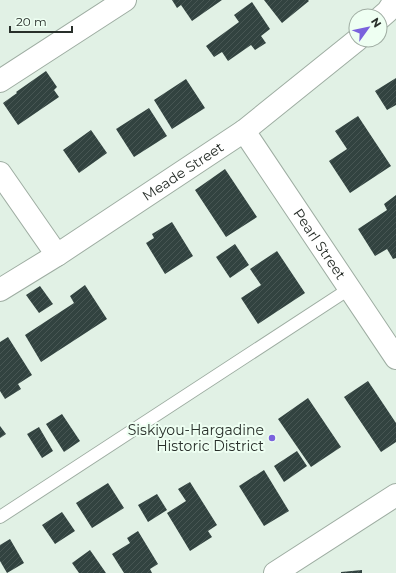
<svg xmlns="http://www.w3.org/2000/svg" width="396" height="573" viewBox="0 0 396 573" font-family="Montserrat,sans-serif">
	<defs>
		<pattern id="building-hatch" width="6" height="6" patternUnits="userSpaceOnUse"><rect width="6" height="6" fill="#324340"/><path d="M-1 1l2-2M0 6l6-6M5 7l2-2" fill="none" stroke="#475653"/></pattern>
	</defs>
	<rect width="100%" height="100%" fill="#e1f1e5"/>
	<path fill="url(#building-hatch)" d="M 172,0 L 222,0 L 192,21 L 181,5 L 177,8 Z
		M 264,0 L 308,0 L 309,1 L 282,23 Z
		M 252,2 L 270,29 L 261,36 L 266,43 L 255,50 L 251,45 L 228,61 L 222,52 L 214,57 L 206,46 L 239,22 L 234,15 Z
		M 46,71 L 57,87 L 54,90 L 59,97 L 18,125 L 3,103 L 17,93 L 16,92 Z
		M 396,78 L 396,105 L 387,110 L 375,91 Z
		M 186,79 L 205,108 L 172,129 L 154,100 Z
		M 149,108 L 167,136 L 134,157 L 116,129 Z
		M 358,116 L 391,166 L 350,193 L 329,161 L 347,149 L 335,131 Z
		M 91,130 L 107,153 L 79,173 L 63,150 Z
		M 225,169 L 257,217 L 226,237 L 195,190 Z
		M 396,195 L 396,258 L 393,259 L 387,249 L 375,256 L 358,229 L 387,210 L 384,204 Z
		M 172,222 L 193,256 L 165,274 L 146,243 L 154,238 L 152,234 Z
		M 235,244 L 249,265 L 230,278 L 216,257 Z
		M 277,251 L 305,293 L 258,324 L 241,298 L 261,285 L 250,269 Z
		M 85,285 L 107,319 L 41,362 L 25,335 L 74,303 L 70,296 Z
		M 40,286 L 53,304 L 39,313 L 26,295 Z
		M 8,337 L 32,375 L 18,384 L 21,389 L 5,399 L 0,391 L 0,342 Z
		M 368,381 L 396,423 L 396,442 L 381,452 L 344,397 Z
		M 308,398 L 341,447 L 311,467 L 278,419 Z
		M 62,414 L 80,441 L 64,452 L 46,424 Z
		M 0,426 L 6,434 L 0,438 Z
		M 39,427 L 53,451 L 42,458 L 27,434 Z
		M 297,451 L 307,466 L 284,482 L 274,466 Z
		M 264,470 L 289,511 L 264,526 L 239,486 Z
		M 190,482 L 217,525 L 208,531 L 212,537 L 190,551 L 167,513 L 186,501 L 178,489 Z
		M 108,483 L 124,508 L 92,528 L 76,503 Z
		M 157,494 L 167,510 L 148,522 L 138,505 Z
		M 62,512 L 75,531 L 55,544 L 42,525 Z
		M 138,531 L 158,564 L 150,569 L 152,573 L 124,573 L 112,554 L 130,543 L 127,538 Z
		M 10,539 L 24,563 L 7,573 L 0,561 L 0,545 Z
		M 90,550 L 106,573 L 79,573 L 72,563 Z
		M 362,570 L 362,573 L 341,573 L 341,572 Z"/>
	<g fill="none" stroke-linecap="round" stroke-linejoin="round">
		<g stroke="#9eada2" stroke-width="14">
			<path id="service" d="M 0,517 L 349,289"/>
		</g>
		<g stroke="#9eada2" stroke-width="24">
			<g id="minor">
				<path d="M 380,18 L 388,11 L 395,0"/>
				<path d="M 0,81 L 125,0"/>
				<path id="s1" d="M 244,131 L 396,358"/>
				<path d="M 0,173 L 57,255"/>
				<path id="s2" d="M 0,290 L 57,255 L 244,131 L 357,40"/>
				<path d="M 275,573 L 396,495"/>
			</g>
		</g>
		<use href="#service" stroke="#fff" stroke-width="12"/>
		<use href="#minor" stroke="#fff" stroke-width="22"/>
	</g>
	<circle fill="#7a62dd" stroke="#eefff2" stroke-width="1.5" cx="272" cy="438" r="4"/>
	<g text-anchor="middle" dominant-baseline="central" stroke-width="4" stroke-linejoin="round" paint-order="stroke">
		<g font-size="14" fill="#282f2a" stroke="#eefff2">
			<text stroke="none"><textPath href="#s2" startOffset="218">Meade Street</textPath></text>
			<text stroke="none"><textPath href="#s1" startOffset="136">Pearl Street</textPath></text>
		</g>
		<g font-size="14" fill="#282f2a" stroke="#eefff2" text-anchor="end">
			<text x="264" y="430">Siskiyou-Hargadine<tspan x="264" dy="16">Historic District</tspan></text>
		</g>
	</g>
	<g transform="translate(368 28) rotate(57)"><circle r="19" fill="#eefff2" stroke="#9faca2"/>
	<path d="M0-3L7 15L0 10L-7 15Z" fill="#7a62dd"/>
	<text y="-6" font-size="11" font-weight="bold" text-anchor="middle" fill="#282f2a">N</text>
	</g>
	<path d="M10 26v6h62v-6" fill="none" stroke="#282f2a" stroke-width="2"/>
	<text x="16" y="26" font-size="12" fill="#282f2a" stroke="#eefff2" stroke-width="3" paint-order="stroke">20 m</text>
</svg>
